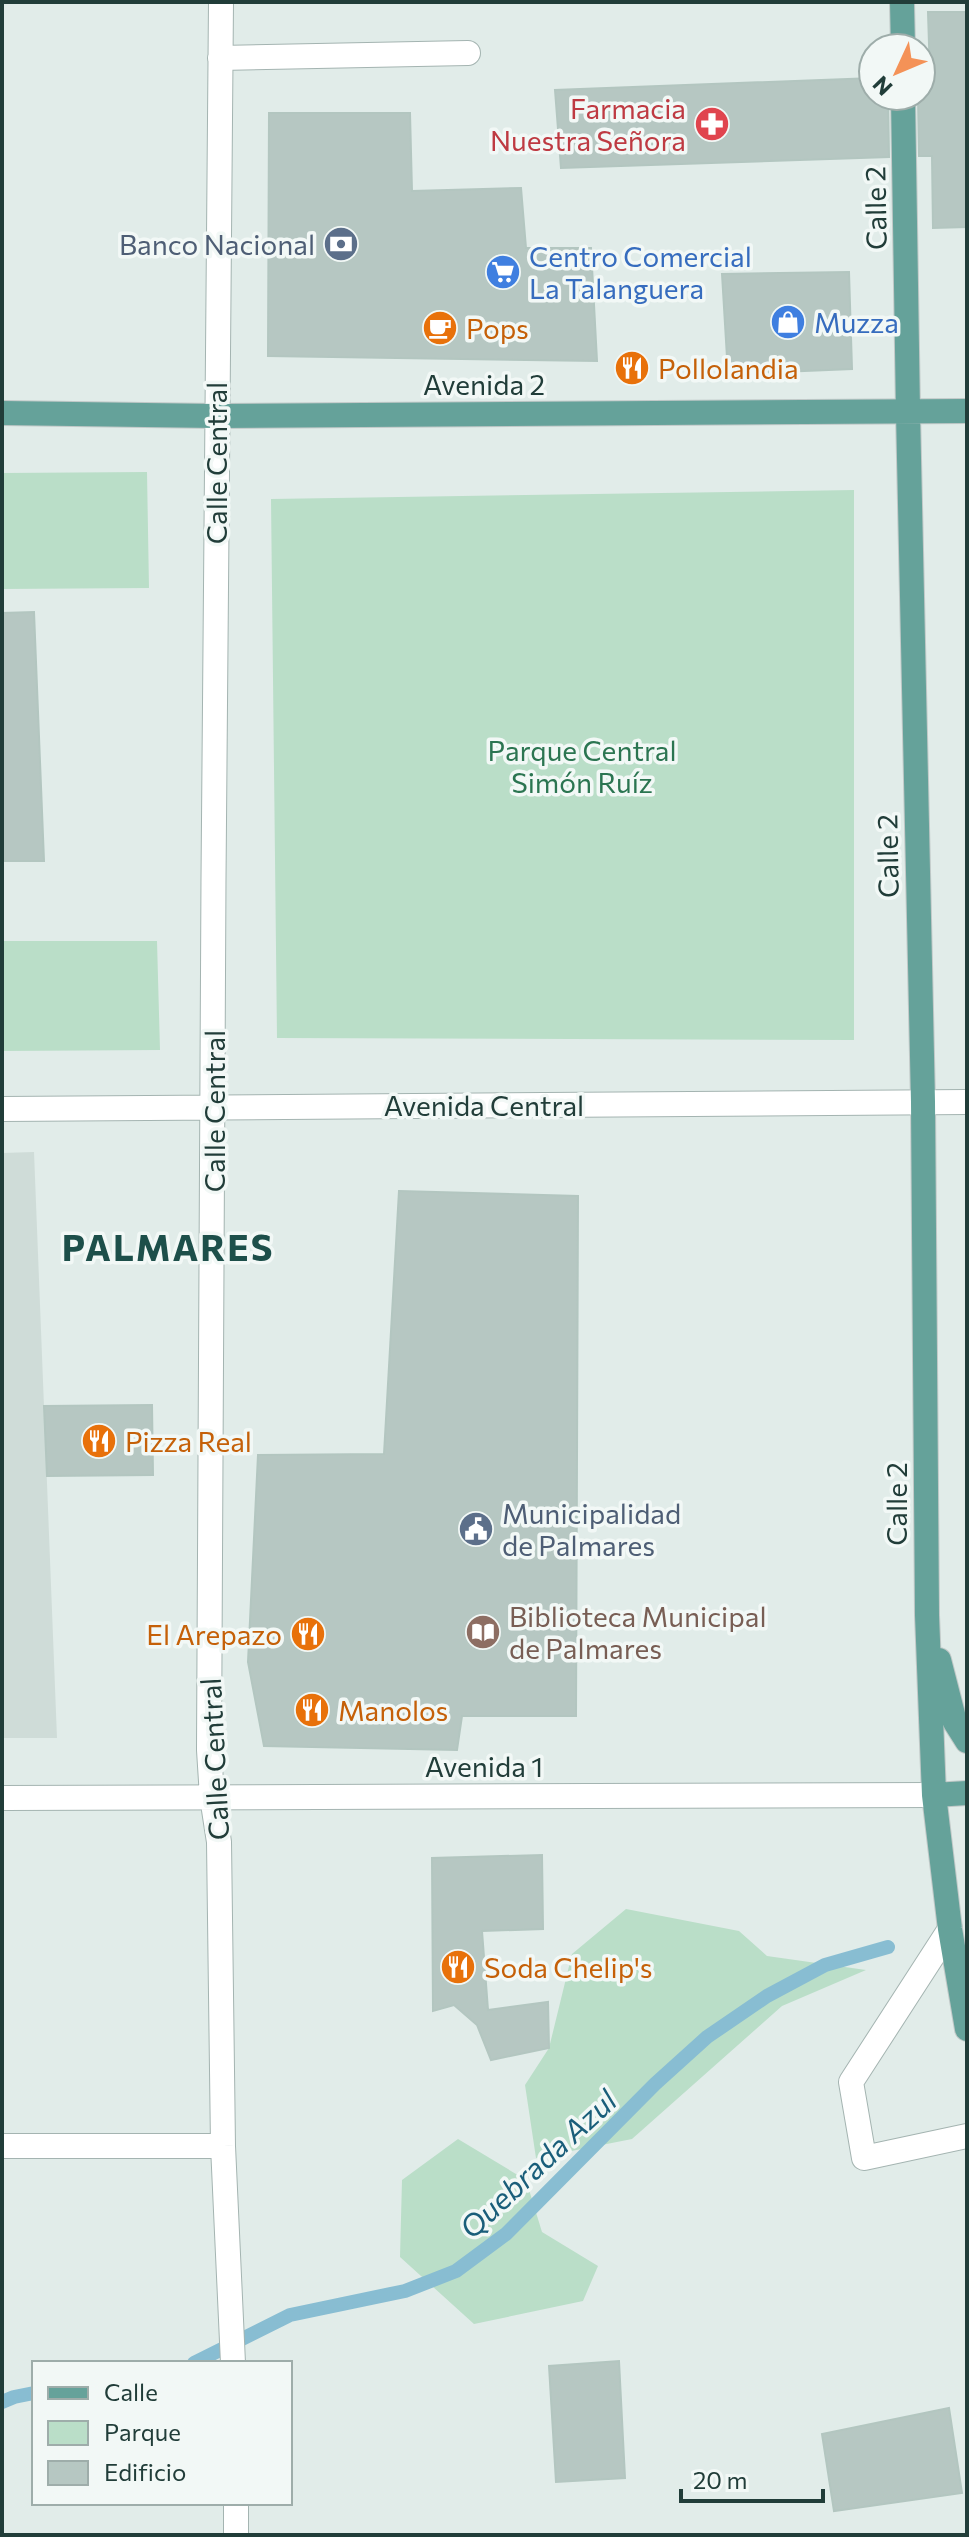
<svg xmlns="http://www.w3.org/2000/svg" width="969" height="2537" viewBox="0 0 969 2537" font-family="Commissioner,sans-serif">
	<rect width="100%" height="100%" fill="#e1ece9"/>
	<path fill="#cfdcd8" d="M 34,1152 L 57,1738 L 2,1738 L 2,1153 Z"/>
	<path fill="#badec8" d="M 147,472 L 149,588 L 2,589 L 2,473 Z
		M 854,490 L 854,1040 L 277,1038 L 271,499 Z
		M 2,941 L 157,941 L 160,1050 L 2,1051 Z
		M 626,1909 L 739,1931 L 767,1956 L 866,1970 L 782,2006 L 632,2139 L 536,2158 L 525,2085 L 549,2048 L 572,1954 Z
		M 458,2139 L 526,2180 L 542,2232 L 598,2266 L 583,2301 L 474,2324 L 400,2257 L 402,2180 Z"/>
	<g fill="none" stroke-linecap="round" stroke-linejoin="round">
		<path stroke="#88bdd2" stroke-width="14" d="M 194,2363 L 290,2315 L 405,2291 L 456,2271 L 506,2234 L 655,2084 L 707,2037 L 767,1996 L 825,1965 L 888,1947
			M 2,2402 L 14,2397 L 34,2393"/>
	</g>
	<path fill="#b6c7c2" stroke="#b3c6c0" stroke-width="2" d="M 928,12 L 967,12 L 967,227 L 933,228 L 932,156 L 919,156 L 918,96 L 921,96 L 921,76 L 930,76 Z
		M 873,78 L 873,96 L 888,96 L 889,157 L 561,168 L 555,90 Z
		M 269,113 L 410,113 L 412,191 L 521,188 L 526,248 L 591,248 L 597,361 L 268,356 Z
		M 849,272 L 852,369 L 728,374 L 722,274 Z
		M 34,612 L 44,861 L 2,861 L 2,613 Z
		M 399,1191 L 578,1196 L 576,1716 L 462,1716 L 457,1750 L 264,1746 L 248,1662 L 258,1455 L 384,1454 Z
		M 152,1405 L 153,1475 L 47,1476 L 44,1406 Z
		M 542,1855 L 543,1929 L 482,1931 L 488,2010 L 548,2002 L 549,2048 L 491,2060 L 477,2025 L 454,2005 L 433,2011 L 432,1858 Z
		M 619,2361 L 625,2478 L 556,2482 L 549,2366 Z
		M 949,2408 L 962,2493 L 834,2511 L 822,2434 Z"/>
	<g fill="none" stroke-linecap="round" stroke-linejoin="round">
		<g stroke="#a4b4b1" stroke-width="26">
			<path id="minor" d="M 221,2 C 212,585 214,1167 209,1750 L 212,1797 L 219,1842 L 223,2146 L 233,2363
				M 220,58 L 468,53
				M 2,1109 L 967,1102
				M 2,1798 L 934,1795
				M 950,1929 L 851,2082 L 864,2158 L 967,2136
				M 2,2146 L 223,2146
				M 236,2503 L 236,2535"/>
		</g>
		<g stroke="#c1c9c8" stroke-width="26">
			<path id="major" d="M 902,2 L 903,48
				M 903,96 L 908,412 L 923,1102 L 927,1615 L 934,1795 L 950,1929 L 967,2029
				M 2,413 L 216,416 L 967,411
				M 939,1660 L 955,1722 L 967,1741
				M 934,1795 L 967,1793"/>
		</g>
		<use href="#minor" stroke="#fff" stroke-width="24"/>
		<use href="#major" stroke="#65a29a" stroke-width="24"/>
	</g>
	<defs>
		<g id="pharmacy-disc" transform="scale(1.8)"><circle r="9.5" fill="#e0444e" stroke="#f2f8f6"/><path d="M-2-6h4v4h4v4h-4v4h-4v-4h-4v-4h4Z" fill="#fff"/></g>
		<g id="bank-disc" transform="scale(1.8)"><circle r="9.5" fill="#5c6f8a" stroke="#f2f8f6"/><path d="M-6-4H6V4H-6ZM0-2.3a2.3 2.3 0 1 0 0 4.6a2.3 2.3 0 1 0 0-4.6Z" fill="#fff"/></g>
		<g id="supermarket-disc" transform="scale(1.8)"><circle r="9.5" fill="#3f7fe0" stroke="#f2f8f6"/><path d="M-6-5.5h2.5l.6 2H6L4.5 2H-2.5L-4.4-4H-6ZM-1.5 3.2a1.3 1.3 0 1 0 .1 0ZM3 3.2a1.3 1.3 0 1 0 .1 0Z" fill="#fff"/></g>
		<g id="shop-disc" transform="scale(1.8)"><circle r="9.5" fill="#3f7fe0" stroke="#f2f8f6"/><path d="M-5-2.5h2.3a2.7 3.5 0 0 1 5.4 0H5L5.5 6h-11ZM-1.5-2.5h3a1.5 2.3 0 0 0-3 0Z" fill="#fff"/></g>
		<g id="cafe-disc" transform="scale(1.8)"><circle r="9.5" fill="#e8710a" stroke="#f2f8f6"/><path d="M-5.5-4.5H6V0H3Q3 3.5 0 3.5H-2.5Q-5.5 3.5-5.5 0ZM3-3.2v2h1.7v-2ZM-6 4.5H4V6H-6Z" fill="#fff"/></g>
		<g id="restaurant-disc" transform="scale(1.8)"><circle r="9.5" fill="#e8710a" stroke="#f2f8f6"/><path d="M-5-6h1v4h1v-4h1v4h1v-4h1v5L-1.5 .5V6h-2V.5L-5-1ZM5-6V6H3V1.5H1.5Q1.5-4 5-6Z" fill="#fff"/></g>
		<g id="civic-disc" transform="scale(1.8)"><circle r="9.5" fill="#5c6f8a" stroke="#f2f8f6"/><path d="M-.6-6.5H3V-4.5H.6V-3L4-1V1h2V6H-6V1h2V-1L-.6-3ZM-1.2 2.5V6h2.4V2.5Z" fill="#fff"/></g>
		<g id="library-disc" transform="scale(1.8)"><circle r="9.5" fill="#8d6e63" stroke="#f2f8f6"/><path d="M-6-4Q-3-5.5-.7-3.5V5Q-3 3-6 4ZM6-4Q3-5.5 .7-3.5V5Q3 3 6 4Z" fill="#fff"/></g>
	</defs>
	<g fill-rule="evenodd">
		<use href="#pharmacy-disc" x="712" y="124"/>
		<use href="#bank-disc" x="341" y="244"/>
		<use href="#supermarket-disc" x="503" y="272"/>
		<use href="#shop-disc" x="788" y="322"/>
		<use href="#cafe-disc" x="440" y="328"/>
		<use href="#restaurant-disc" x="632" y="368"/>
		<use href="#restaurant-disc" x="99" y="1441"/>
		<use href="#civic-disc" x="476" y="1529"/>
		<use href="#library-disc" x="483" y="1632"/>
		<use href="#restaurant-disc" x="308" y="1634"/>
		<use href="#restaurant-disc" x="312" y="1710"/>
		<use href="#restaurant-disc" x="458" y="1967"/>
	</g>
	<g text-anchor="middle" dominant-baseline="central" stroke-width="7" stroke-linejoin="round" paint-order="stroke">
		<g font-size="28" fill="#be3a42" stroke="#f2f8f6" text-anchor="end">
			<text x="686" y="108">Farmacia<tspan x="686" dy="32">Nuestra Señora</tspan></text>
		</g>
		<g font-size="28" fill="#213d39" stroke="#f2f8f6">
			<text transform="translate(875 208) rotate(-91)">Calle 2</text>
			<text x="484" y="384">Avenida 2</text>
			<text transform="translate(216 463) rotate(-90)">Calle Central</text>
			<text transform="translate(887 856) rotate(-91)">Calle 2</text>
			<text x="484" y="1105">Avenida Central</text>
			<text transform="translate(214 1111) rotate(-90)">Calle Central</text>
			<text transform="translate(896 1504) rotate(-90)">Calle 2</text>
			<text transform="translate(214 1759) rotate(-93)">Calle Central</text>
			<text x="484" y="1766">Avenida 1</text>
		</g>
		<g font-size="28" fill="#4e5e75" stroke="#f2f8f6" text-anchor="end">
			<text x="315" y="244">Banco Nacional</text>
			<text x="502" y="1513" text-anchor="start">Municipalidad<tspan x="502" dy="32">de Palmares</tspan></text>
		</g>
		<g font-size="28" fill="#366cbe" stroke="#f2f8f6" text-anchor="start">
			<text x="529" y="256">Centro Comercial<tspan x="529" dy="32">La Talanguera</tspan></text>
			<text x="814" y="322">Muzza</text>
		</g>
		<g font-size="28" fill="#c56008" stroke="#f2f8f6" text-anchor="start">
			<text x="466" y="328">Pops</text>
			<text x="658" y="368">Pollolandia</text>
			<text x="125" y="1441">Pizza Real</text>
			<text x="282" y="1634" text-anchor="end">El Arepazo</text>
			<text x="338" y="1710">Manolos</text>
			<text x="484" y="1967">Soda Chelip's</text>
		</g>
		<g font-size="28" fill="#2b7551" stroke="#f2f8f6">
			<text x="582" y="750">Parque Central<tspan x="582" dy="32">Simón Ruíz</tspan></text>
		</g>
		<g font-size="28" fill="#785e54" stroke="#f2f8f6" text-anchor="start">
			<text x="509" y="1616">Biblioteca Municipal<tspan x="509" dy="32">de Palmares</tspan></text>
		</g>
		<g font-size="30" font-style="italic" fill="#1a5e7a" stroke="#f2f8f6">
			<text transform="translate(537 2163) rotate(-43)">Quebrada Azul</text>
		</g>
		<g font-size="36" font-weight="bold" letter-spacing="2" fill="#1d4f4a" stroke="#f2f8f6">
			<text x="168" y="1246">PALMARES</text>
		</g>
	</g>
	<rect width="969" height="2537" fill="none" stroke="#213d39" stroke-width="8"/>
	<rect x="32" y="2361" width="260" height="144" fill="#f2f8f6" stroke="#9eadaa" stroke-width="2"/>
	<rect x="48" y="2387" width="40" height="12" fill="#65a29a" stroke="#9eadaa" stroke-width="2"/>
	<text x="104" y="2401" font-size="24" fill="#213d39">Calle</text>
	<rect x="48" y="2421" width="40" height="24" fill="#badec8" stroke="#9eadaa" stroke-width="2"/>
	<text x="104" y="2441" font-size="24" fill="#213d39">Parque</text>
	<rect x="48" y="2461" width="40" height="24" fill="#b6c7c2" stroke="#9eadaa" stroke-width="2"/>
	<text x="104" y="2481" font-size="24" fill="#213d39">Edificio</text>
	<g transform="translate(897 72) rotate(226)"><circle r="38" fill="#f2f8f6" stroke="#9eadaa" stroke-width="2"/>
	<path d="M0-6L14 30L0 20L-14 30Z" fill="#f49257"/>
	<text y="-12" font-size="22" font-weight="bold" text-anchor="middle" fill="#213d39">N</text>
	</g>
	<path d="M681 2489v12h142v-12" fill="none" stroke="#213d39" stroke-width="4"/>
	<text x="693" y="2489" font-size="24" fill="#213d39" stroke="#f2f8f6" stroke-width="6" paint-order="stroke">20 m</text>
</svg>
